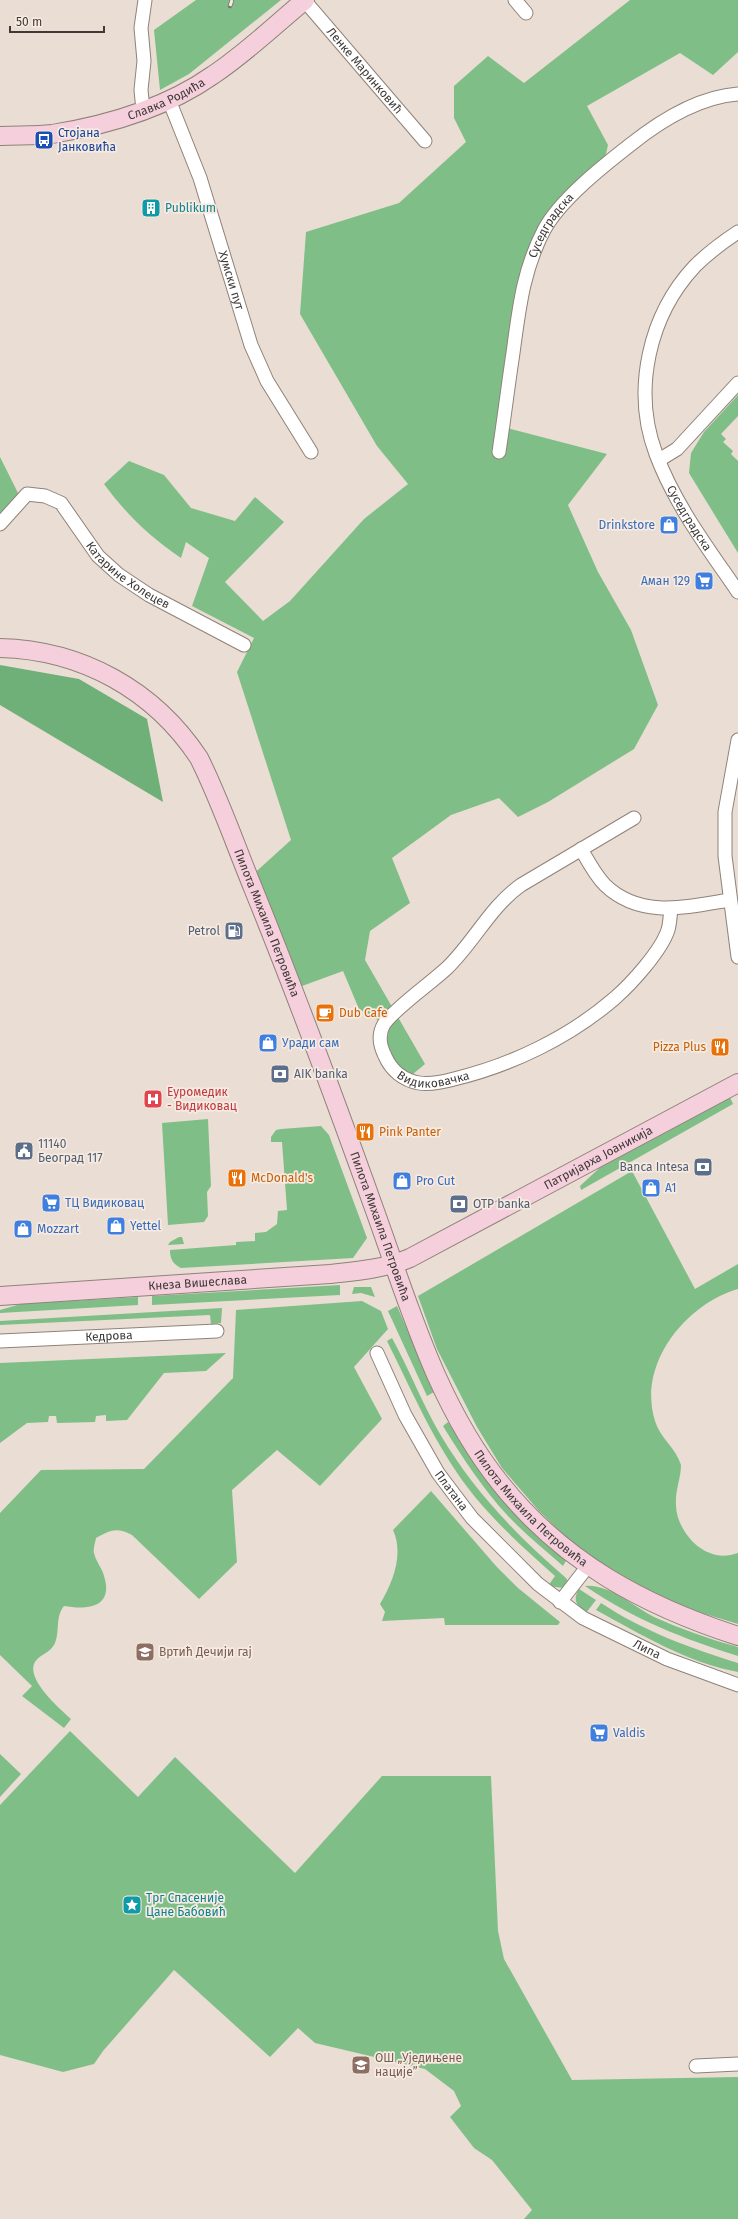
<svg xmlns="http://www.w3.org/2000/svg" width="738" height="2219" viewBox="0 0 738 2219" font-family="'Fira Sans',sans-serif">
	<rect width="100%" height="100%" fill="#eaddd3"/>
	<path fill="#7fbf87" d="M 196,0 L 281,0 L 189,74 L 160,90 L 154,30 Z
		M 630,0 L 738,0 L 738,52 L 713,75 L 680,53 L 587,106 L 608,145 L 603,167 L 544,229 L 522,288 L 503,427 L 607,454 L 568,505 L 598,572 L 631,630 L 658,705 L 634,749 L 548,802 L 518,817 L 499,798 L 451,815 L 392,858 L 410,903 L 370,931 L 365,960 L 425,1064 L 407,1079 L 388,1063 L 385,1024 L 359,1009 L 343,971 L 294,989 L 249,878 L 291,840 L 237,672 L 254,638 L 192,606 L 209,558 L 186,542 L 181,558 C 150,537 126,514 104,484 L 129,461 L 164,475 L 191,508 L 235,521 L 255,497 L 284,522 L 225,582 L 263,621 L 290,601 L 364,519 L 408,484 L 377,446 L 300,314 L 306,232 L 399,203 L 466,142 L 454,118 L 454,86 L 488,56 L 524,83 Z
		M 738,395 L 738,416 L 721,434 L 726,439 L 723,442 L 733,451 L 731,454 L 738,461 L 738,553 L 689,473 L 691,453 L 704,432 Z
		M 0,457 L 19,495 L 0,524 Z
		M 729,1095 L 733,1104 L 581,1190 L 580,1186 L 607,1161 Z
		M 208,1119 L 211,1186 L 207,1192 L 208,1216 L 204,1222 L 168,1225 L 162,1123 Z
		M 321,1126 L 329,1135 L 367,1238 L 353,1258 L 181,1268 C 173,1264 170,1259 170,1250 L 236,1245 L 236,1242 L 255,1241 L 255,1233 L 266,1232 L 277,1224 L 278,1211 L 287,1210 L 282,1142 L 271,1142 L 271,1137 L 276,1130 L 281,1129 Z
		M 632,1171 L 695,1289 L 738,1264 L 738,1289 C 686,1304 637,1364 655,1421 C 660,1438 676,1448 681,1465 C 681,1478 675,1491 676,1505 C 676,1524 692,1547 710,1553 C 719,1557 729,1556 738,1553 L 738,1624 L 692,1610 L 650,1594 L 611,1570 L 572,1543 L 539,1511 L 502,1468 L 477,1427 L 437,1349 L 418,1296 Z
		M 179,1237 L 182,1237 L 184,1244 L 168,1245 L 170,1242 Z
		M 340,1285 L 340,1295 L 152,1305 L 152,1296 Z
		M 354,1287 L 371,1287 L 375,1297 L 361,1293 L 352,1294 Z
		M 138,1297 L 138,1305 L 0,1313 L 0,1310 L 21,1304 Z
		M 362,1301 L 381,1311 L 388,1329 L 354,1367 L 382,1419 L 320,1486 L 277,1450 L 232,1490 L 237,1562 L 199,1599 L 132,1535 C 116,1527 111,1530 96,1538 C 95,1543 93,1549 94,1553 C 96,1562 102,1568 104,1576 C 114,1608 87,1610 64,1606 C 55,1617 60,1631 55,1643 C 51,1653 40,1654 35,1662 C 25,1679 60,1709 71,1719 L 64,1728 L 22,1696 L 32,1686 L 0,1655 L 0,1513 L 41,1470 L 144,1469 L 233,1378 L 236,1310 Z
		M 397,1306 L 434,1392 L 427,1396 L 388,1311 Z
		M 222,1308 L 221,1323 L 211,1324 L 210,1315 L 0,1325 L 0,1321 Z
		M 392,1338 C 409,1369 422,1403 440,1434 C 473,1490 516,1535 566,1578 L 569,1583 L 564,1588 L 548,1586 L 555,1576 C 525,1549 493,1521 468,1488 C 434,1443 412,1391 387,1341 Z
		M 226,1353 L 206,1371 L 164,1373 L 127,1420 L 106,1421 L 106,1415 L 96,1416 L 95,1422 L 57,1423 L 56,1416 L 49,1416 L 48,1422 L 27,1423 L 0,1443 L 0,1363 Z
		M 448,1422 L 482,1474 L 503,1499 L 567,1559 L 563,1566 C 545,1550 525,1534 508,1516 C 483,1489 462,1457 443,1426 Z
		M 431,1491 L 496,1566 L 518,1588 L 560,1622 L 558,1625 L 445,1625 L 444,1618 L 382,1621 L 385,1612 L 380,1604 C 393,1582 404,1554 393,1530 Z
		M 585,1586 C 610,1584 632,1606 654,1617 C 681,1629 709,1639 738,1647 L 738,1656 C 684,1639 633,1619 585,1586 Z
		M 579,1589 L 596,1600 L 586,1613 C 577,1606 572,1600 579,1589 Z
		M 601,1603 C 643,1631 690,1648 738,1663 L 738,1672 C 688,1663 640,1634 596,1610 Z
		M 70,1731 L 138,1797 L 175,1757 L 295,1873 L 382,1776 L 491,1776 L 498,1931 L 504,1959 L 572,2080 L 738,2077 L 738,2219 L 524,2219 L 532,2210 L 492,2160 L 474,2148 L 450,2117 L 461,2106 L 454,2091 L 425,2069 L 315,2043 L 298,2028 L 270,2057 L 174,1970 L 103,2051 L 94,2064 L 63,2072 L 0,2055 L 0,1805 Z
		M 0,1754 L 21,1774 L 0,1797 Z"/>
	<path fill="#6eb077" d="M 0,665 L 79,679 L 147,719 L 163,802 L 0,705 Z"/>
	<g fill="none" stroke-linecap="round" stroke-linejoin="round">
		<g stroke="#8e8279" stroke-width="15">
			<g id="street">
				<path id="s1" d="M 304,0 L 425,141"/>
				<path d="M 515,0 L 526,13"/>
				<path id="s2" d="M 169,100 L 200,178 L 251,345 L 267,381 L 311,452"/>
				<path d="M 143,110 L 141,90 L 144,61 L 141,28 L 145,0"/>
				<path id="s3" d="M 738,232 C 723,242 708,253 695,266 C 649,315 632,390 656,454 C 675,505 708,548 738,592"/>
				<path id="s4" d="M 499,452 C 504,419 508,386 513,353 C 519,309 523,270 544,230 C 560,200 603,166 630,145 C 660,121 698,97 738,94"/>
				<path d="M 659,460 L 677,449 L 738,383"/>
				<path id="s5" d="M 0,524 L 27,494 L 45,496 L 61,503 L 98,556 L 119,575 L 149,595 L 244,645"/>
				<path d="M 738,740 L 725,812 L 725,856 L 738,957"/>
				<path id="s6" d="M 634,818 L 521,885 C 490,907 474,942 447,968 C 431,983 395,1008 384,1024 C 378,1034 380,1046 385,1056 C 391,1070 403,1080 419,1083 C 431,1085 443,1082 454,1079 C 512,1065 570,1037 615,998 C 632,983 661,951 668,930 C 670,923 670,916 671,909"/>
				<path d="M 581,849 C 588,861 595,875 605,885 C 640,919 687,907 730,900"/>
				<path id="s7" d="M 0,1341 L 217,1331"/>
				<path id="s8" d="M 377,1353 L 405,1415 L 438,1473 L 472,1518 L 538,1584 L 583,1618 L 667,1659 L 738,1685"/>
				<path d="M 560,1602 L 588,1566"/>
				<path d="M 696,2066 L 738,2064"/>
			</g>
		</g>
		<g stroke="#8e8279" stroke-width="20">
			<g id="secondary">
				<path id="s9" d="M 0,136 C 17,135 35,136 52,134 C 108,125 166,108 213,75 C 246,53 275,25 305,0"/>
				<path id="s10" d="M 0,648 C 82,650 154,690 199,758 C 220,800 235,844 253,888 C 296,994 336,1102 375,1211 C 409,1305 437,1405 501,1484 C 563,1562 645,1606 738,1636"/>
				<path id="s11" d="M 0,1296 L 330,1274 C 358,1271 384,1269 410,1258 L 738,1083"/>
			</g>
		</g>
		<use href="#street" stroke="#fff" stroke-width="13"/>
		<use href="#secondary" stroke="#f5cfdc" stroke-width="18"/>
		<g stroke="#7d756f" stroke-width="4.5">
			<path id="rail" d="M 230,6 L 232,0"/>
		</g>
		<use href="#rail" stroke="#f7eae0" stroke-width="3" stroke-dasharray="9" stroke-linecap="butt"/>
	</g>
	<defs>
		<g id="bus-square" transform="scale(1)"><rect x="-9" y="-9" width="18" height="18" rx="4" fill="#1a4fb4" stroke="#f7eae0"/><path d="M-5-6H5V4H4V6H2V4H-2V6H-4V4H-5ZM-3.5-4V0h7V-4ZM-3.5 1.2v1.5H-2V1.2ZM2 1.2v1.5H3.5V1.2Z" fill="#fff"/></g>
		<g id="building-square" transform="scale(1)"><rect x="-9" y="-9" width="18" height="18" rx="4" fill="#0f9aa8" stroke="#f7eae0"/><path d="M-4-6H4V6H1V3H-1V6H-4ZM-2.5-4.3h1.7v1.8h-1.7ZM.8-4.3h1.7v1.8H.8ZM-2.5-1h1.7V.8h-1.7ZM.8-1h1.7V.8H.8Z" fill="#fff"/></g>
		<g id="shop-square" transform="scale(1)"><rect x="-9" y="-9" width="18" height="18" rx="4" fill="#3f7fe0" stroke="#f7eae0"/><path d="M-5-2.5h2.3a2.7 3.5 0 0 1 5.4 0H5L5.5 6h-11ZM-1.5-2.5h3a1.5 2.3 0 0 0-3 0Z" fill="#fff"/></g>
		<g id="supermarket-square" transform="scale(1)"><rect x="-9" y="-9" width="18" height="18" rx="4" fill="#3f7fe0" stroke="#f7eae0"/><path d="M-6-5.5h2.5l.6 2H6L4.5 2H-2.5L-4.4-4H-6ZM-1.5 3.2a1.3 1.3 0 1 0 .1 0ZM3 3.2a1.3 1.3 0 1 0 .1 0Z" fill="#fff"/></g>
		<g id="fuel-square" transform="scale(1)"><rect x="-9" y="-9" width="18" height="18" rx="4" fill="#5c6f8a" stroke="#f7eae0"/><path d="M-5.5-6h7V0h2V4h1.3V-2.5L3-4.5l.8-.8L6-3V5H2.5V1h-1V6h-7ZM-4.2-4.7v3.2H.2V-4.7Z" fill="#fff"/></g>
		<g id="cafe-square" transform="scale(1)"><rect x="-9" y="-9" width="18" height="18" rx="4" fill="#e8710a" stroke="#f7eae0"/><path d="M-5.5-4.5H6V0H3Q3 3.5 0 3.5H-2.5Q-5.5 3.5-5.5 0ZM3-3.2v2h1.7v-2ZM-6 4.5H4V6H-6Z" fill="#fff"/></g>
		<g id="restaurant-square" transform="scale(1)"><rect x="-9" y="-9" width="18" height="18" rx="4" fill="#e8710a" stroke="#f7eae0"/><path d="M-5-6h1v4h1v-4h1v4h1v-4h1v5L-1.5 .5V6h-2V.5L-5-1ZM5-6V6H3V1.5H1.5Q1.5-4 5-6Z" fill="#fff"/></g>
		<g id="bank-square" transform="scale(1)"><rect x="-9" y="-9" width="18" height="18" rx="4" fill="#5c6f8a" stroke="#f7eae0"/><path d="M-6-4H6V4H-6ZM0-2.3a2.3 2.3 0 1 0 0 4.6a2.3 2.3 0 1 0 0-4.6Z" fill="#fff"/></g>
		<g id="hospital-square" transform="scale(1)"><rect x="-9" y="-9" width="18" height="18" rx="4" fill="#e0444e" stroke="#f7eae0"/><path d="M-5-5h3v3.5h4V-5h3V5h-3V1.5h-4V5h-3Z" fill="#fff"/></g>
		<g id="civic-square" transform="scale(1)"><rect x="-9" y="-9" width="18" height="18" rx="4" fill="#5c6f8a" stroke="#f7eae0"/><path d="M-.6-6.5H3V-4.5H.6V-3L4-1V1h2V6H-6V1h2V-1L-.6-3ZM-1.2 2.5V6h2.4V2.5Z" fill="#fff"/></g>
		<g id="school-square" transform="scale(1)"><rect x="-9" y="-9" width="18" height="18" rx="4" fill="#8d6e63" stroke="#f7eae0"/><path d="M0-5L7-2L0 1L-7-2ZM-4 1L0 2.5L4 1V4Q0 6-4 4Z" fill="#fff"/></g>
		<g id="sight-square" transform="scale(1)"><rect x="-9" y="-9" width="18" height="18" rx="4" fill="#0f9aa8" stroke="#f7eae0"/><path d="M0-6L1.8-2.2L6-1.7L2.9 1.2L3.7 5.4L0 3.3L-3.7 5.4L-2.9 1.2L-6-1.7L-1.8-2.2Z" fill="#fff"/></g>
	</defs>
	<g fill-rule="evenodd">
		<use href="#bus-square" x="44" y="140"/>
		<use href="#building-square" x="151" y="208"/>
		<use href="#shop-square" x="669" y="525"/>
		<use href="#supermarket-square" x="704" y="581"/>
		<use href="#fuel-square" x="234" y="931"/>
		<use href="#cafe-square" x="325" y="1013"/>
		<use href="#shop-square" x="268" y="1043"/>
		<use href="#restaurant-square" x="720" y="1047"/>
		<use href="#bank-square" x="280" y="1074"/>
		<use href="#hospital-square" x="153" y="1099"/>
		<use href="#restaurant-square" x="365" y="1132"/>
		<use href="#civic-square" x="24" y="1151"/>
		<use href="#bank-square" x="703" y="1167"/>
		<use href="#restaurant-square" x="237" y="1178"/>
		<use href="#shop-square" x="402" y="1181"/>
		<use href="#shop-square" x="651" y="1188"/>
		<use href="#supermarket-square" x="51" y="1203"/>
		<use href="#bank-square" x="459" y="1204"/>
		<use href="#shop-square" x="116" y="1226"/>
		<use href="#shop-square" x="23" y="1229"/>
		<use href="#school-square" x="145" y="1652"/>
		<use href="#supermarket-square" x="599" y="1733"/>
		<use href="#sight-square" x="132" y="1905"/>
		<use href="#school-square" x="361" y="2065"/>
	</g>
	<g text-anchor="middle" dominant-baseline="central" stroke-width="3.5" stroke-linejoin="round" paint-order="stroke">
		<g font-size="12" fill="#3f3a37" stroke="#f7eae0">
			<text stroke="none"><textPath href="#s1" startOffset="93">Ленке Маринковић</textPath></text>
			<text stroke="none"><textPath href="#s9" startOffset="172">Славка Родића</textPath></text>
			<text stroke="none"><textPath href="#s4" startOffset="235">Суседградска</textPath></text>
			<text stroke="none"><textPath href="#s2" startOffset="191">Хумски пут</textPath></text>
			<text stroke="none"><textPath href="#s3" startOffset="329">Суседградска</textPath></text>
			<text stroke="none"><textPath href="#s5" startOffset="176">Катарине Холецев</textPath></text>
			<text stroke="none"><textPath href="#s10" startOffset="415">Пилота Михаила Петровића</textPath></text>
			<text stroke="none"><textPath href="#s6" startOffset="420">Видиковачка</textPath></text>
			<text stroke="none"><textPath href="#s11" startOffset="626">Патријарха Јоаникија</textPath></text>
			<text stroke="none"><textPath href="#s10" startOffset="739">Пилота Михаила Петровића</textPath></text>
			<text stroke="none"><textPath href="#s11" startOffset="198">Кнеза Вишеслава</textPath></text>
			<text stroke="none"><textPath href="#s7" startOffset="109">Кедрова</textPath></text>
			<text stroke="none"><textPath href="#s8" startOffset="157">Платана</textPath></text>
			<text stroke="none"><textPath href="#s10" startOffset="1063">Пилота Михаила Петровића</textPath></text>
			<text stroke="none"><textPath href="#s8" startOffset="412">Липа</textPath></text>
		</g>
		<g font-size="12" fill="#164399" stroke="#f7eae0" text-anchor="start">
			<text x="58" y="133">Стојана<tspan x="58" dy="14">Јанковића</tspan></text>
		</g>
		<g font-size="12" fill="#0d838f" stroke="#f7eae0" text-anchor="start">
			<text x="165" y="208">Publikum</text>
			<text x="146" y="1898">Трг Спасеније<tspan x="146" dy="14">Цане Бабовић</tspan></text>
		</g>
		<g font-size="12" fill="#366cbe" stroke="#f7eae0" text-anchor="start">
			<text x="655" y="525" text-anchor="end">Drinkstore</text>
			<text x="690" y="581" text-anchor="end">Аман 129</text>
			<text x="282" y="1043">Уради сам</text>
			<text x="416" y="1181">Pro Cut</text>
			<text x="665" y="1188">A1</text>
			<text x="65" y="1203">ТЦ Видиковац</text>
			<text x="130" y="1226">Yettel</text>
			<text x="37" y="1229">Mozzart</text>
			<text x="613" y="1733">Valdis</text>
		</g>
		<g font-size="12" fill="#4e5e75" stroke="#f7eae0" text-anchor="start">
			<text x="220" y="931" text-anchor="end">Petrol</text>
			<text x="294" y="1074">AIK banka</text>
			<text x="38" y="1144">11140<tspan x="38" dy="14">Београд 117</tspan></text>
			<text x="689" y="1167" text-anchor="end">Banca Intesa</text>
			<text x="473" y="1204">OTP banka</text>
		</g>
		<g font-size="12" fill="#c56008" stroke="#f7eae0" text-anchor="start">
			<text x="339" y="1013">Dub Cafe</text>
			<text x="706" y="1047" text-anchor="end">Pizza Plus</text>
			<text x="379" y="1132">Pink Panter</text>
			<text x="251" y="1178">McDonald's</text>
		</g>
		<g font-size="12" fill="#be3a42" stroke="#f7eae0" text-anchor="start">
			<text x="167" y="1092">Еуромедик<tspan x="167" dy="14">- Видиковац</tspan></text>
		</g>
		<g font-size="12" fill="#785e54" stroke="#f7eae0" text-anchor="start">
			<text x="159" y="1652">Вртић Дечији гај</text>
			<text x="375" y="2058">ОШ „Уједињене<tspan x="375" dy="14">нације”</tspan></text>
		</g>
	</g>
	<path d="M10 26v6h94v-6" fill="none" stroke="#3f3a37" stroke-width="2"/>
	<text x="16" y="26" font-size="12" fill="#3f3a37" stroke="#f7eae0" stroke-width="3" paint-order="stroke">50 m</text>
</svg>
